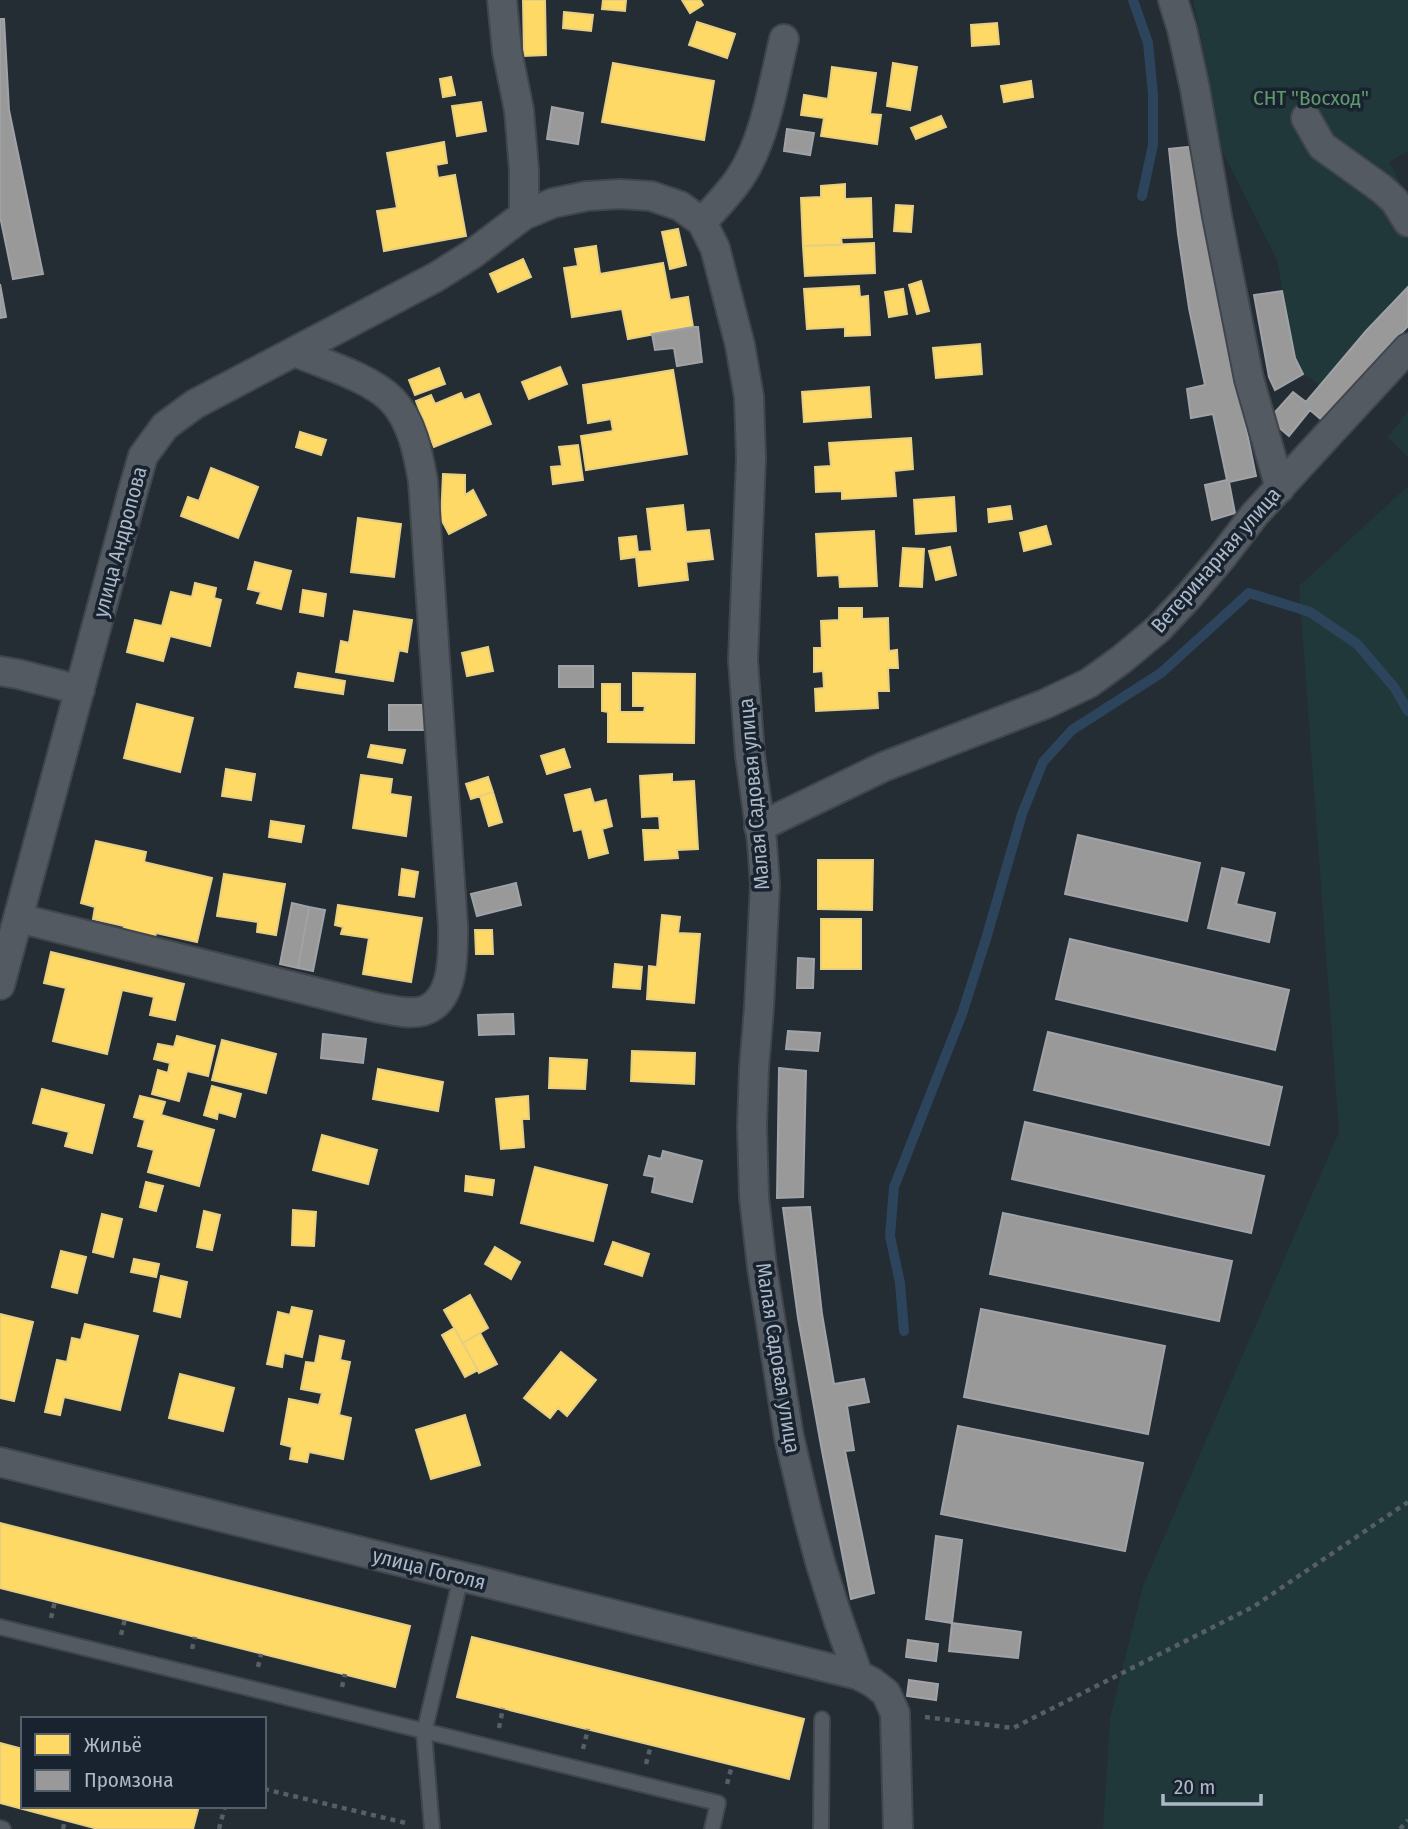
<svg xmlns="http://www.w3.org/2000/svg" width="1408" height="1829" viewBox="0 0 1408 1829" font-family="'Fira Sans Condensed',sans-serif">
	<rect width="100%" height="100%" fill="#242c34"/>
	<path fill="#21383a" d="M 1193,0 L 1408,0 L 1408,151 L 1389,162 L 1408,197 L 1408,287 L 1366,331 L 1320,385 L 1303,374 L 1295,358 L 1277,260 L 1218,143 L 1215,108 Z
		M 1408,411 L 1408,457 L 1388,437 Z
		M 1408,486 L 1408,1829 L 1103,1829 L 1110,1719 L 1143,1586 L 1339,1132 L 1299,586 Z"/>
	<path fill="#ffd966" stroke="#e6cf83" stroke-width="2" d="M 523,0 L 545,0 L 546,55 L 524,56 Z
		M 603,0 L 626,0 L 625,11 L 602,9 Z
		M 682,0 L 700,0 L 703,5 L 690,13 Z
		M 564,12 L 593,15 L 591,31 L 563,28 Z
		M 697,22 L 735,34 L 727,58 L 689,45 Z
		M 997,23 L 999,44 L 972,46 L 971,25 Z
		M 613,63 L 714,81 L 704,140 L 602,122 Z
		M 893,63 L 917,67 L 910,110 L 887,106 Z
		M 832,67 L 876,73 L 870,114 L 881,115 L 877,144 L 821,136 L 824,118 L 801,115 L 804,95 L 828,99 Z
		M 451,77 L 455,95 L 443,97 L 440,79 Z
		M 1031,81 L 1033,97 L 1004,102 L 1001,86 Z
		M 481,102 L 486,131 L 457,136 L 452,106 Z
		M 941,116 L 946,127 L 916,139 L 911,128 Z
		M 444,142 L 447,163 L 436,165 L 438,178 L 455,175 L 466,236 L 384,251 L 377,211 L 397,208 L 387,153 Z
		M 845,184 L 845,199 L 871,198 L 872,237 L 841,238 L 842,245 L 803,246 L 801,198 L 821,197 L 821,186 Z
		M 896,205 L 913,206 L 911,232 L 894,231 Z
		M 678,229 L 686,265 L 670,269 L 662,232 Z
		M 874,243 L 875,273 L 805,276 L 803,246 Z
		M 596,246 L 600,274 L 663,263 L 670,300 L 688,297 L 693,327 L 628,339 L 622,309 L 572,317 L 564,268 L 578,266 L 575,249 Z
		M 523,259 L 531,277 L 498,292 L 490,274 Z
		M 921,281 L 929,311 L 917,314 L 909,285 Z
		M 859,286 L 860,297 L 868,296 L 870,335 L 845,336 L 845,327 L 807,329 L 804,289 Z
		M 903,289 L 907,314 L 889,317 L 885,292 Z
		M 980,344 L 982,374 L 936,378 L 933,348 Z
		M 560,367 L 567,384 L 529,399 L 522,382 Z
		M 439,368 L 445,384 L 415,395 L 409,380 Z
		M 673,370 L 687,454 L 586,470 L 581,436 L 613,431 L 611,419 L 588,423 L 583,385 Z
		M 869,387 L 871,417 L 804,422 L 802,392 Z
		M 461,393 L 464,400 L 479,394 L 491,424 L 434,447 L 416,401 L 431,395 L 435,404 Z
		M 300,432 L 326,440 L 321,455 L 296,447 Z
		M 911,438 L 913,469 L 894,471 L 896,496 L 842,499 L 842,491 L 816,492 L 815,467 L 831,466 L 829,443 Z
		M 578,445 L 583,480 L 553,484 L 551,467 L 562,466 L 559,447 Z
		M 211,468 L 258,487 L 238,538 L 181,516 L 188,497 L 199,501 Z
		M 443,474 L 465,475 L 465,495 L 473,490 L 486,515 L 449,534 L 441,519 Z
		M 954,497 L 956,531 L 916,534 L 914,500 Z
		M 683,505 L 686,532 L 709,530 L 713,559 L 686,562 L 688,580 L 639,586 L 636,557 L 621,559 L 619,538 L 636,536 L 638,552 L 652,551 L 647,509 Z
		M 1010,506 L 1012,519 L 989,522 L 988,509 Z
		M 358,518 L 401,524 L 394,577 L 351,572 Z
		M 1046,526 L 1051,544 L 1024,551 L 1020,533 Z
		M 874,531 L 877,586 L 840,587 L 839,575 L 818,576 L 816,534 Z
		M 950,547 L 956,575 L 936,580 L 929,551 Z
		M 903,548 L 924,549 L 922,587 L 900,586 Z
		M 255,562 L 291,571 L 281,609 L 257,603 L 261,592 L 248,589 Z
		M 195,583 L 216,588 L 214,598 L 221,600 L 210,646 L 170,636 L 163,661 L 127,652 L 135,620 L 162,626 L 171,592 L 192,597 Z
		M 303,590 L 326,594 L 323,616 L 300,612 Z
		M 839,608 L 862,608 L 862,619 L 888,618 L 889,651 L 897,650 L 898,668 L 888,668 L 889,691 L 877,691 L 878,708 L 816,711 L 815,689 L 824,688 L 823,671 L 814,672 L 814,648 L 822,648 L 821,621 L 839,620 Z
		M 354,611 L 412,620 L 407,652 L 399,650 L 393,681 L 336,672 L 341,641 L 349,643 Z
		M 488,647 L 493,671 L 467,676 L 462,653 Z
		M 298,673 L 345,681 L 343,694 L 295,687 Z
		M 633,673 L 695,674 L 694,743 L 608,742 L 608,712 L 602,711 L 602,684 L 620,684 L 620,712 L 644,712 L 645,706 L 633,706 Z
		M 137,704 L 193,718 L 180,772 L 124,758 Z
		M 371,745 L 405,750 L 402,763 L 368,757 Z
		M 564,749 L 570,767 L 547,774 L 541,756 Z
		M 226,769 L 255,774 L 251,800 L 222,796 Z
		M 672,774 L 672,782 L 694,781 L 698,849 L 677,850 L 678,858 L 645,860 L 643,830 L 660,830 L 659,816 L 642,817 L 640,776 Z
		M 361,775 L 392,779 L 390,794 L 411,797 L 406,836 L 353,828 Z
		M 488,777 L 493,792 L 471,799 L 466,784 Z
		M 590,789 L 594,803 L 606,800 L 612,826 L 602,829 L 608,853 L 589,858 L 582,829 L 574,831 L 565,795 Z
		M 493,792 L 502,822 L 489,826 L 480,796 Z
		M 271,821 L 304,826 L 301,842 L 269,837 Z
		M 96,841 L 146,852 L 144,862 L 212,878 L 197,942 L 156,933 L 154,942 L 122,935 L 124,926 L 93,919 L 95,907 L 81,903 Z
		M 818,860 L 873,860 L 872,910 L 818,909 Z
		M 402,869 L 418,872 L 414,897 L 399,895 Z
		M 224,874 L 285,884 L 276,935 L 257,932 L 258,922 L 217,916 Z
		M 338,905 L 422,918 L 411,982 L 363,974 L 369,938 L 341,934 L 343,927 L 335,925 Z
		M 662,915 L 680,917 L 678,933 L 700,934 L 694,1003 L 647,999 L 649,966 L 657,967 Z
		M 821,919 L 861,919 L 861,969 L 821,969 Z
		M 475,930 L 492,930 L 493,954 L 476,954 Z
		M 51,952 L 184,984 L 175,1020 L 150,1015 L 154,997 L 122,990 L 107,1054 L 53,1041 L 66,988 L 44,983 Z
		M 615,964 L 642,967 L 640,989 L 613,987 Z
		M 177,1036 L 215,1046 L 208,1076 L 187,1071 L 179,1101 L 152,1094 L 158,1070 L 168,1073 L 170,1063 L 154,1059 L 158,1044 L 174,1047 Z
		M 222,1040 L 276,1054 L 266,1093 L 212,1080 Z
		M 632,1051 L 695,1053 L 694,1084 L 631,1081 Z
		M 550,1058 L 587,1060 L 585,1089 L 549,1088 Z
		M 378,1069 L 443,1082 L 438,1111 L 373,1099 Z
		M 212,1086 L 241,1094 L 235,1117 L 218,1112 L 217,1119 L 204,1115 Z
		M 42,1089 L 104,1105 L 92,1153 L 65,1146 L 69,1132 L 33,1123 Z
		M 140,1096 L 165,1102 L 161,1115 L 214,1130 L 199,1186 L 148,1172 L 154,1150 L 138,1146 L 145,1120 L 134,1117 Z
		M 528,1096 L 529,1119 L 522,1119 L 524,1147 L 501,1149 L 496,1099 Z
		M 322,1135 L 377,1150 L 368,1184 L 313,1170 Z
		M 535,1167 L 607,1185 L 593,1241 L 521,1223 Z
		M 466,1176 L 494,1180 L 492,1195 L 465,1191 Z
		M 146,1182 L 163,1186 L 156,1211 L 140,1207 Z
		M 293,1210 L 316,1212 L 314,1246 L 292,1245 Z
		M 204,1211 L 220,1215 L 212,1250 L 197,1247 Z
		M 102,1214 L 122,1219 L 113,1257 L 93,1252 Z
		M 613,1242 L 649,1254 L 642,1276 L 605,1264 Z
		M 495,1247 L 520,1262 L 511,1279 L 485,1264 Z
		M 61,1251 L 86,1257 L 77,1293 L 52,1287 Z
		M 134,1259 L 159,1264 L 156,1277 L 131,1272 Z
		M 161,1276 L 187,1282 L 180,1317 L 154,1311 Z
		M 470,1295 L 488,1328 L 463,1343 L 444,1310 Z
		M 292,1307 L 312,1311 L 302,1357 L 284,1353 L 282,1367 L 267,1364 L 278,1312 L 290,1315 Z
		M 0,1314 L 33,1322 L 14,1401 L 0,1398 Z
		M 85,1324 L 138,1336 L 120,1410 L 64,1397 L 60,1415 L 45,1412 L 57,1360 L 67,1362 L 72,1338 L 81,1340 Z
		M 454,1328 L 478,1370 L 465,1377 L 442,1335 Z
		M 480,1333 L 497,1364 L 479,1373 L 463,1343 Z
		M 320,1336 L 344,1341 L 340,1360 L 350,1362 L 339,1415 L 351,1418 L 343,1459 L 309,1452 L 307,1462 L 290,1459 L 292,1447 L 281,1444 L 289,1399 L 319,1405 L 322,1393 L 301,1389 L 306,1362 L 315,1363 Z
		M 561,1352 L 596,1380 L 567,1416 L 558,1408 L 550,1418 L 524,1398 Z
		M 180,1374 L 234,1388 L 223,1431 L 169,1418 Z
		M 465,1415 L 480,1465 L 431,1479 L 416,1430 Z
		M 0,1523 L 410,1626 L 395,1687 L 0,1588 Z
		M 472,1637 L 804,1719 L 789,1779 L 457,1697 Z
		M 0,1743 L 23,1749 L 23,1806 L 199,1806 L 193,1829 L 98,1829 L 0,1803 Z"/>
	<path fill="#999" stroke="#9fa2a7" stroke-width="2" d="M 0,19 L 4,19 L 9,110 L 43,274 L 13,279 L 0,216 Z
		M 552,107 L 583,113 L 578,144 L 547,139 Z
		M 787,129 L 814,133 L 810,155 L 784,151 Z
		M 1197,146 L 1219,298 L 1256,476 L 1229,482 L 1235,513 L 1212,520 L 1205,485 L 1227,480 L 1213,414 L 1191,418 L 1187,389 L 1205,385 L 1189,308 L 1178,234 L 1169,149 Z
		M 0,284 L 6,317 L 0,318 Z
		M 1408,287 L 1408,326 L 1383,352 L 1323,421 L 1310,410 L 1289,436 L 1269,419 L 1293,392 L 1306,402 L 1366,331 Z
		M 1282,291 L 1295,358 L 1303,374 L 1275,390 L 1269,377 L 1254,295 Z
		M 693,327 L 698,327 L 702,362 L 677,366 L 674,348 L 655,350 L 652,334 Z
		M 559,666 L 593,666 L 593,687 L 559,687 Z
		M 389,705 L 425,705 L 425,730 L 389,730 Z
		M 1078,835 L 1200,863 L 1187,921 L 1065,894 Z
		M 1222,868 L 1244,873 L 1236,904 L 1275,913 L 1269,942 L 1208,928 Z
		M 516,883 L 521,905 L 477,916 L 471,894 Z
		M 292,903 L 309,907 L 298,968 L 280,964 Z
		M 309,907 L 325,910 L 313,971 L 298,968 Z
		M 1070,939 L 1289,990 L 1275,1050 L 1056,999 Z
		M 798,958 L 814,959 L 813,988 L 797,988 Z
		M 513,1014 L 514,1034 L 479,1035 L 478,1015 Z
		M 788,1031 L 820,1033 L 818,1051 L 786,1049 Z
		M 1048,1032 L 1282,1087 L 1269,1145 L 1034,1090 Z
		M 323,1034 L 366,1039 L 363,1063 L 321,1058 Z
		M 779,1068 L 806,1071 L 803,1197 L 777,1198 Z
		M 1025,1122 L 1264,1176 L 1251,1233 L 1012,1179 Z
		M 663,1151 L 702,1161 L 692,1202 L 652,1192 L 655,1177 L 644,1175 L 649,1156 L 661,1159 Z
		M 810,1207 L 822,1314 L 834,1384 L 864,1379 L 869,1402 L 847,1406 L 854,1450 L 845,1451 L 874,1593 L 851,1599 L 822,1451 L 798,1318 L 783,1208 Z
		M 1003,1213 L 1232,1261 L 1219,1321 L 990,1274 Z
		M 981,1309 L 1165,1346 L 1148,1434 L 964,1397 Z
		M 958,1426 L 1143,1463 L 1125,1551 L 941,1514 Z
		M 936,1536 L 962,1540 L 952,1623 L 926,1619 Z
		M 952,1623 L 1021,1632 L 1018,1658 L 949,1651 Z
		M 908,1640 L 938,1644 L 936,1661 L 906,1657 Z
		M 909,1680 L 938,1684 L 936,1700 L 907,1696 Z"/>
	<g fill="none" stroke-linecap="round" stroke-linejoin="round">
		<path stroke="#2d445d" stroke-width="10" d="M 1133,0 L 1148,43 L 1153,94 L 1153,145 L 1142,196
			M 904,1331 L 900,1283 L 890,1236 L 894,1187 L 962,1014 L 986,939 L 1022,814 L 1043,762 L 1072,730 L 1161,673 L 1249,593 L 1310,612 L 1357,644 L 1394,687 L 1408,711"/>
		<g stroke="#41464c" stroke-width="18">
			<path id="service" d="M 0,1627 L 718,1803 L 712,1829
				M 0,1828 L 3,1829
				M 432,1829 L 424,1733 L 461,1577
				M 821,1829 L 822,1719"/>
		</g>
		<g stroke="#41464c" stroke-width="32">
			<path id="minor" d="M 502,0 L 507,51 L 519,110 L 524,170 L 524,215
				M 1173,0 L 1182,29 L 1195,89 L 1217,216 L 1249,379 L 1280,488
				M 1306,118 L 1322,146 L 1382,189 L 1395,201 L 1408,222
				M 702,222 C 716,207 730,193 741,176 C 765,140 774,81 784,39
				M 0,671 L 18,674 L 80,690
				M 759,827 L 883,767 L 1045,704 L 1089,683 L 1122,659 L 1158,629 L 1189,596 L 1222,557 L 1255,514 L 1408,348
				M 18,918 L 379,1008 C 393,1010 408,1015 423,1011 C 455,1001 453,953 453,927 L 423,481 C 418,453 412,421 392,400 C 371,378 324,364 295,352
				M 0,985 L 133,491 L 143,456 L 165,426 L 195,404 L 436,277 L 471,255 L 524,215 L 553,203 L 587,196 L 620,194 L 651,196 L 680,206 L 702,222 L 715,248 L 740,345 L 749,397 L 751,458 L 743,660 L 750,755 L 762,842 L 765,885 L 759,1008 L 754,1068 L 752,1126 L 754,1197 L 762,1267 L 789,1437 L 808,1517 L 821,1565 L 838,1619 L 858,1675
				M 0,1462 L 858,1675 L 872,1682 L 886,1693 L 895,1713 L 898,1829"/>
		</g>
		<path stroke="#575f66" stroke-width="4.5" stroke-dasharray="5 5" stroke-linecap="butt" d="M 51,1618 L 55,1601
			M 121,1635 L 125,1619
			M 192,1649 L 195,1637
			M 258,1667 L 261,1654
			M 342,1687 L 345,1674
			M 925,1717 L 1013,1728 L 1253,1607 L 1408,1502
			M 499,1728 L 503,1708
			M 583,1749 L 588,1729
			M 646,1764 L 651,1745
			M 727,1784 L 732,1765
			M 264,1789 L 410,1824
			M 63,1829 L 65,1820
			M 219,1829 L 225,1806
			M 1400,1829 L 1408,1820"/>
		<use href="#service" stroke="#545a62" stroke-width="14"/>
		<use href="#minor" stroke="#545a62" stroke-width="28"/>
	</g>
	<g text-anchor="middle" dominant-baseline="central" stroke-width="7" stroke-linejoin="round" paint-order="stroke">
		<g font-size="21" fill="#629a6c" stroke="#18232f">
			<text x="1311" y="98">СНТ "Восход"</text>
		</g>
		<g font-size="21" fill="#acb8c7" stroke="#18232f">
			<text transform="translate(120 542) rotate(-75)">улица Андропова</text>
			<text transform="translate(1216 560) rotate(-49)">Ветеринарная улица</text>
			<text transform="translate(754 794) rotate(-95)">Малая Садовая улица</text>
			<text transform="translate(778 1358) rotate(81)">Малая Садовая улица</text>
			<text transform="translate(429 1569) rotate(14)">улица Гоголя</text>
		</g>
	</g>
	<rect x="21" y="1717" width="245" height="91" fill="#18232f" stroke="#535f6c" stroke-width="2"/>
	<rect x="35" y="1734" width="35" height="21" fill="#ffd966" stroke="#535f6c" stroke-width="2"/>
	<text x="84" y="1752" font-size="21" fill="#acb8c7">Жильё</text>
	<rect x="35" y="1770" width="35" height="21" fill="#999999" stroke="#535f6c" stroke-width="2"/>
	<text x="84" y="1787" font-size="21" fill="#acb8c7">Промзона</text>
	<path d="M1163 1794v10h98v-10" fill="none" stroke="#acb8c7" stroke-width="3.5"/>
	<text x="1174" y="1794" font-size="21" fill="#acb8c7" stroke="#18232f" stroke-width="5" paint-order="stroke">20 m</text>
</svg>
